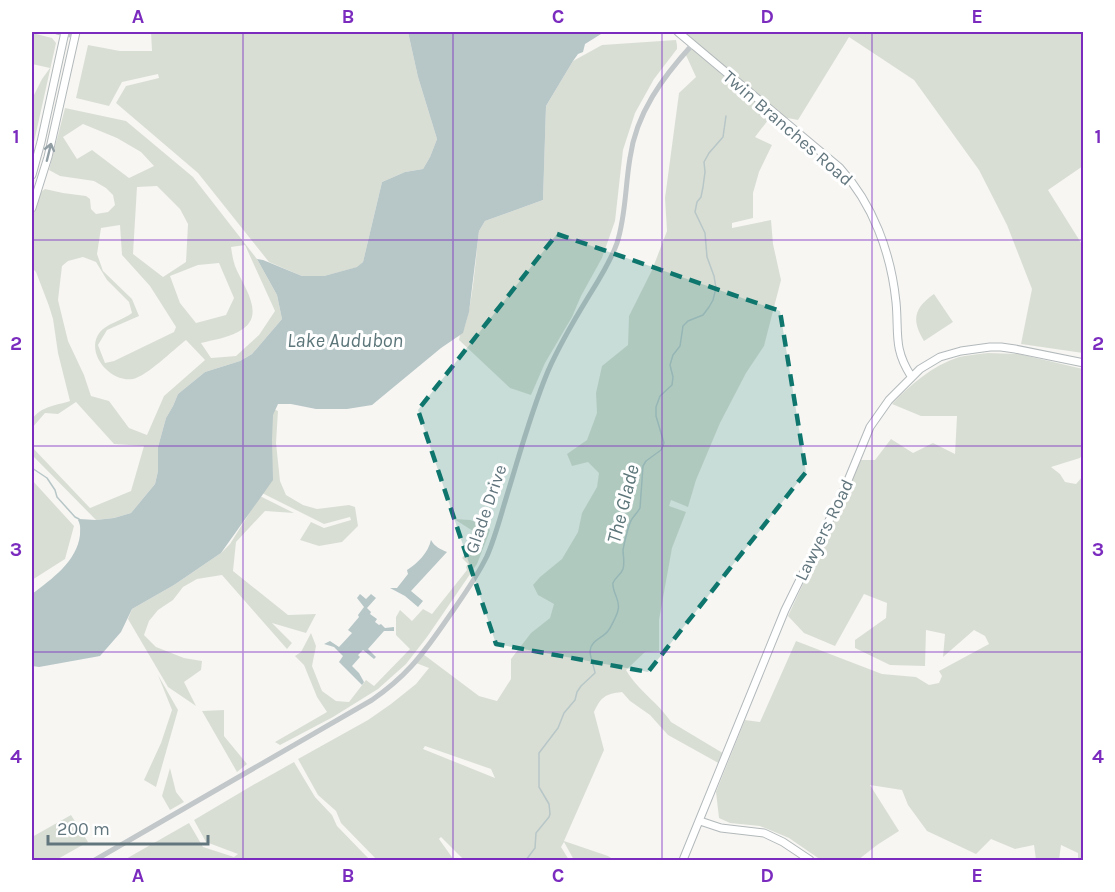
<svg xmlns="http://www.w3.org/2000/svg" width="1115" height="892" viewBox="0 0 1115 892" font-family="Karla,sans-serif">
	<rect width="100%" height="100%" fill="#f7f6f3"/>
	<path fill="#d9ded4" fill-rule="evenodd" d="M 151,32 L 408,32 L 418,77 L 437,139 L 430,157 L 423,169 L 405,172 L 382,182 L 363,262 L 358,267 L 324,276 L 302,276 L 269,262 L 198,173 L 116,103 L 126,86 L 159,78 L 158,74 L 122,82 L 109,106 L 76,98 L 88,45 L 120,51 L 152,51 Z
		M 685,32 L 1083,32 L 1083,166 L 1048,190 L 1083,246 L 1083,353 L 1021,344 L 1032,289 L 1007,225 L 979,170 L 914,80 L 849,37 L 798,120 L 772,115 L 755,137 L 772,145 L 759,172 L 753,193 L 753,218 L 732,223 L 732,228 L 771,220 L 773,244 L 781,280 L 764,346 L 746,373 L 720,423 L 696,480 L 688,507 L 671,500 L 669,506 L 686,512 L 672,548 L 659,620 L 659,651 L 645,652 L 626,670 C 639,692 658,702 671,722 L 726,755 L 722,765 L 668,735 L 650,715 L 630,701 L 622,692 C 605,694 601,697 594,712 L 604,750 L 564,841 L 608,856 L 614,860 L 574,860 L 564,842 L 561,847 L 569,860 L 464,860 L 441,837 L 439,839 L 454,860 L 377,860 L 341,823 L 336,811 L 318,795 L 298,759 L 368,720 L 391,704 L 416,684 L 429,668 L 416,663 L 423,654 L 479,696 L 497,701 L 511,679 L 511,659 L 531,633 L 550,618 L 554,604 L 538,595 L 533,585 L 540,577 L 562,559 L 578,532 L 582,513 L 597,487 L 599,473 L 588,462 L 572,466 L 567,454 L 587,440 L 597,413 L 596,393 L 602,366 L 628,345 L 629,316 L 652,270 L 667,231 L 665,198 L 679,93 L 696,77 L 685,53 L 690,47 L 749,96 L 692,45 ZM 425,746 L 491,769 L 495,778 L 423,749 Z
		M 32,33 L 52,38 L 56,43 L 32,151 L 32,99 L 42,79 L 50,68 L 32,64 Z
		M 676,40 L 677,45 L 677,49 L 654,79 L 635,113 L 623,150 L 615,221 L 602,258 L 581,296 L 572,317 L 545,363 L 531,395 L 510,388 L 459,340 L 460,335 C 472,323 476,251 479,231 L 485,221 L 543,200 L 546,106 L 573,61 L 602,45 Z
		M 65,108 L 126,121 L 193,177 L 257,259 L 277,295 L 282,319 L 252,354 L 240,361 L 205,372 L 178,394 L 173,406 L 166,418 L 158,447 L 158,471 L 155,484 L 131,513 L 114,518 L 96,520 L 32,455 L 32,447 L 90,508 L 131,491 L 144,446 L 114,444 L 76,402 L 58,414 L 45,413 L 32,428 L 32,419 C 42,406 54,406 70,401 L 58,353 L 53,319 L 49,306 L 36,272 L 32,268 C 32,250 27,199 45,189 L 63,193 L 86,196 L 90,199 L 91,209 L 96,214 L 108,212 L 115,205 L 113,195 L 106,188 L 94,181 L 60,176 L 49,170 ZM 83,124 L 117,138 L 141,152 L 154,166 L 129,178 L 92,150 L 77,159 L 63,137 ZM 157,186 L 180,209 L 188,224 L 186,262 L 163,277 L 133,254 L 137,187 ZM 120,225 L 122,255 L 150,286 L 176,327 L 174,332 L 114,361 L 105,363 L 98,345 L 107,330 L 139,316 L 132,299 L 103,271 L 97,254 L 101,228 ZM 245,245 L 275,311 L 259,335 L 236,356 L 211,358 L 201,343 C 213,340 227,338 238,332 C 268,317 244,288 235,266 C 233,260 232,254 231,247 ZM 83,257 L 96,262 L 107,280 L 129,302 L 132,313 C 123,320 106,324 100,332 C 84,352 110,383 133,379 C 147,376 173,350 186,340 L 205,360 L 164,396 L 147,435 L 129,428 L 109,401 L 91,396 L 84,375 L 68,341 L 58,300 L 62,266 L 68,261 ZM 219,263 L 234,298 L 226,315 L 196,323 L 180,303 L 170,276 L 198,265 Z
		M 934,294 L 953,322 L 924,341 C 911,320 914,308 934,294 Z
		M 988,353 L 1019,354 L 1083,369 L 1083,454 L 1080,458 L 1051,467 L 1060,474 L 1065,482 L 1076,484 L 1083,476 L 1083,860 L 1078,860 L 1078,853 L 1061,845 L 1059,860 L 1036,860 L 1034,845 L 1015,849 L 991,839 L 976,854 L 927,831 L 908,805 L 902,790 L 870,785 L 899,831 L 877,845 L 858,860 L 821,860 L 789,838 L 760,826 L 730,823 L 719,818 L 716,792 L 745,720 L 760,722 L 796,641 L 882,674 L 916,677 L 929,685 L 939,683 L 942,676 L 939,671 L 989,644 L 985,636 L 974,630 L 943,657 L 945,634 L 926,630 L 925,666 L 890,665 L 855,648 L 855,640 L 886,618 L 887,603 L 864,594 L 835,646 L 804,633 L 788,616 L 861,460 L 875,460 L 891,439 L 913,453 L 933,443 L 955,454 L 957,416 L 921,416 L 892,404 C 911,384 932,366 959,357 C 968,355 979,354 988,353 Z
		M 269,407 L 278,411 L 276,443 L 280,481 L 286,495 L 303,505 L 317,509 L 349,505 L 355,507 L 358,526 L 342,542 L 319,546 L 300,540 L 311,522 L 324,528 L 351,520 L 350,517 L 324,524 L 262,493 Z
		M 32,480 L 74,526 L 65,559 L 32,580 Z
		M 260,496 L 294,513 L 265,511 L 236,542 L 233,571 L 288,615 L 316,614 L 306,633 L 272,623 L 292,643 L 287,649 L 222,575 L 197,579 L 183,587 L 173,600 L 158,610 L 149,621 L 144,635 L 156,647 L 184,658 L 202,661 L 201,670 L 184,682 L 196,706 L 168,687 L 128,619 L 132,609 L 174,585 L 221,553 L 230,544 Z
		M 454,519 L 470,520 L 488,526 L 490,530 L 488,536 L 477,564 L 427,637 L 406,664 L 378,689 L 333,717 L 280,745 L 275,742 L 327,712 L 317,697 L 304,665 L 295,656 L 301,652 L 311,633 L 316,646 L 312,666 L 322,691 L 336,701 L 349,702 L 366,680 L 374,686 L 410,649 L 396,635 L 396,617 L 400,610 L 412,621 L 423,609 L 432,614 L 467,570 L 466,567 L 468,564 L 462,558 L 468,551 L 467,544 L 476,537 L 473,531 Z
		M 158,675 L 178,710 L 156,787 L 144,780 L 161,743 L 172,710 Z
		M 224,710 L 224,736 L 247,764 L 237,772 L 202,711 Z
		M 294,762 L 315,797 L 332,815 L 337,826 L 370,860 L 124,860 L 189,823 L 203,847 L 234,857 L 238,854 L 206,842 L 194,820 L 253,785 Z
		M 170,768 L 176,792 L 184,802 L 170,810 L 162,796 Z
		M 71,815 L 88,842 L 56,860 L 32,860 L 32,837 Z"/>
	<path fill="#b7c6c7" d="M 408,32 L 603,32 L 601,34 L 585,44 L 583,52 L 578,54 L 573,61 L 546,106 L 543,200 L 485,221 L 479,231 L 469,312 L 463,333 L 441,348 L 372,405 L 347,409 L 316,409 L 291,404 L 278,404 L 273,415 L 272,440 L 273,480 L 221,553 L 174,585 L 132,609 L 121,632 L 100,656 L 39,667 L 32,666 L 32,594 C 52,579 77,561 80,535 C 80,529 81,526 78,520 L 79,519 L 96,520 L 114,518 L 131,513 L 155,484 L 158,471 L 158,447 L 166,418 L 173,406 L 178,394 L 205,372 L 240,361 L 252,354 L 282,319 L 277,295 L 257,259 L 263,260 L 302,276 L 324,276 L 357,267 L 363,262 L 382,182 L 405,172 L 423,169 L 430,157 L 437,139 L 418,77 Z
		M 431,540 C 435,547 440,549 447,552 L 411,591 L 423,601 L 418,607 L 405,596 L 390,588 L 397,588 L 408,574 L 407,570 C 418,563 428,553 431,540 Z
		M 360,594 L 366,599 L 371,594 L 376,598 L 367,608 L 371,612 L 370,614 L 377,619 L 375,622 L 379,625 L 381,624 L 385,628 L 394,627 L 394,631 L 384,631 L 368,649 L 376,657 L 374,659 L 363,650 L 358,655 L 360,657 L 352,666 L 359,673 L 364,682 L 362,685 L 339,662 L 343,656 L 334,647 L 324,644 L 330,641 L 339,647 L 352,633 L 348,630 L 359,617 L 358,615 L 364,607 L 357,598 Z"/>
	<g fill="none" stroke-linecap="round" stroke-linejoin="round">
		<path stroke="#b7c6c7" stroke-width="1.5" d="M 731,33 L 732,32
			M 32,468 L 47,478 L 55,490 L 57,497 L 75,517 L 79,519
			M 526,860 L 535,848 L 536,833 L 549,817 L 550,814 L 549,804 L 539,787 L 539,753 L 558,728 L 564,713 L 575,700 L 577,692 L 581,686 L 595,673 C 594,666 590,658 590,651 C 591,640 603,638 608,631 C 610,629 618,613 618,610 C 621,600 612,593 613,583 C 615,577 621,575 623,569 C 625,562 623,556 623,550 C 624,544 628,528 630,523 C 632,517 637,514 640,508 L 643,466 L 646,461 L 661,450 L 664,443 L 656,416 L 656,407 L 660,396 L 672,385 L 673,377 L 670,365 L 673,355 L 680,346 L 683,326 L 688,321 L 703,315 L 709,307 L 713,300 L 716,288 L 714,276 L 707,257 L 705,233 L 695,212 L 697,202 L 701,197 L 703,187 L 705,172 L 704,162 L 709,153 L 723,137 L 726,116"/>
		<g stroke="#b3b9bb" stroke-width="9">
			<path id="major" d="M 678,32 L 840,168 C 873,204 891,253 896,302 C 899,333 893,348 911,376
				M 32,175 L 41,142 L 65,32
				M 32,208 L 48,157 L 76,32
				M 700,821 L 721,828 L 764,833 L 783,842 L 810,860
				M 683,860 L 785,610 L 844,490 L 870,427 L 889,400 L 920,369 L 940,357 L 961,351 L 990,347 L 1001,347 L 1015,349 L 1084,363"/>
		</g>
		<path stroke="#c2c7c9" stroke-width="5" d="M 57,32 L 75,36
			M 95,860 L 372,700 C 405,677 420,658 443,625 C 458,603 475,581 487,556 C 494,540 499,522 504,505 C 518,460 530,414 548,371 C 559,346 573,322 587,299 C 598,281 610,263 617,243 C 626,215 625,187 630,158 C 636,113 663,77 692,45"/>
		<use href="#major" stroke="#fff" stroke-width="7"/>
	</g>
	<defs><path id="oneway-shaft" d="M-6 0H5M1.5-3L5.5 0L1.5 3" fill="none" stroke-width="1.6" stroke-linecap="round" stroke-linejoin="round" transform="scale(1.5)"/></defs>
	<use stroke="#919fa5" href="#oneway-shaft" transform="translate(49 152) rotate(-76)"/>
	<path fill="#0f766e" fill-opacity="0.2" stroke="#0f766e" stroke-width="4.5" stroke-dasharray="12 8" stroke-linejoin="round" d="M 557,234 L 780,311 L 806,472 L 648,672 L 496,644 L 418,410 Z"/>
	<path fill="none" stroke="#7b2cbf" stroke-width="1.5" stroke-opacity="0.55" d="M 243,32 L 243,860M 453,32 L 453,860M 662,32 L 662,860M 872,32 L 872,860M 32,240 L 1084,240M 32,446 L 1084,446M 32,652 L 1084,652"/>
	<g text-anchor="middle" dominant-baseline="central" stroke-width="6" stroke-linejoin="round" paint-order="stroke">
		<g font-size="18" fill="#62767e" stroke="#fff">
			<text transform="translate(788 128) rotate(41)">Twin Branches Road</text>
			<text transform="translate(486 509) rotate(-71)">Glade Drive</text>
			<text transform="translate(824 530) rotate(-64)">Lawyers Road</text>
		</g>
		<g font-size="20" font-style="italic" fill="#5c767a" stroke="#fff">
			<text x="345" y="340">Lake Audubon</text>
			<text transform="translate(623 504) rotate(-76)">The Glade</text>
		</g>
	</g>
	<rect width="1115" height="892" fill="none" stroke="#ffffff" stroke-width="66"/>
	<path d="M48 835v9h160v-9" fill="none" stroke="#62767e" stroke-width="3"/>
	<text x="57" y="835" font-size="18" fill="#62767e" stroke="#ffffff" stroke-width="4.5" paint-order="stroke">200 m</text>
	<rect x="33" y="33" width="1049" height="826" fill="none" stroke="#7b2cbf" stroke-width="2"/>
	<g font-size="20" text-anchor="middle" font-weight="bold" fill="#7b2cbf">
		<text x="138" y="23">A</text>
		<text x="348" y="23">B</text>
		<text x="558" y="23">C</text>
		<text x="767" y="23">D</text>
		<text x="977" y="23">E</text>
		<text x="16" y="143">1</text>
		<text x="1098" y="143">1</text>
		<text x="16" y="350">2</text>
		<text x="1098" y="350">2</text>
		<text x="16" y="556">3</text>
		<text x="1098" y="556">3</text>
		<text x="16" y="763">4</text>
		<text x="1098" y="763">4</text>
		<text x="138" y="882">A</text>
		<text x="348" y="882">B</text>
		<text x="558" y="882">C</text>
		<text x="767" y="882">D</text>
		<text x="977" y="882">E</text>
	</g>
</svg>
